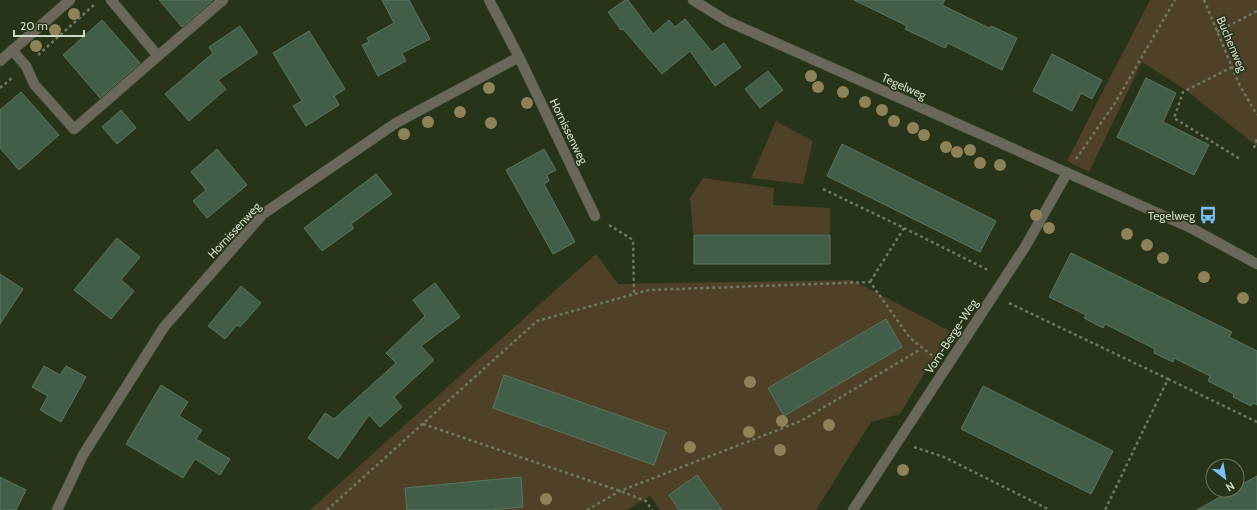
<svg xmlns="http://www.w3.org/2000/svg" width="1257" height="510" viewBox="0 0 1257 510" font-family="Cabin,sans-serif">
	<rect width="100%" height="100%" fill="#283419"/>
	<path fill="#4f4128" d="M 1150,0 L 1257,0 L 1257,146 L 1183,88 L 1142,62 L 1089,172 L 1067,161 Z
		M 776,121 L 813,141 L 803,184 L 751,178 Z
		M 703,178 L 774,188 L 773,205 L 830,208 L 830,234 L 693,234 L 690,198 Z
		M 596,254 L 618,284 L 852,280 L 950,331 L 900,414 L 871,422 L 816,510 L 660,510 L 650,496 L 627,510 L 310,510 Z"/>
	<path fill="#425d48" stroke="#5a7660" d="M 159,0 L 213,0 L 182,27 Z
		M 382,0 L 409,0 L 430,39 L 402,53 L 406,61 L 378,76 L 362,45 L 369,42 L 367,38 L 394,23 Z
		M 625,0 L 628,0 L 653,34 L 669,20 L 675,27 L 685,19 L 712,52 L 724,43 L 741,67 L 715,86 L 690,51 L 662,74 L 623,29 L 621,30 L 608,12 Z
		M 854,0 L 945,0 L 942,5 L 989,28 L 991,26 L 1017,38 L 1002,70 L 948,43 L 945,48 L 905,29 L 907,26 Z
		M 102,20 L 140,63 L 100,98 L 63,55 Z
		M 240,26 L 258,53 L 218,80 L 226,89 L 189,121 L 165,94 L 213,53 L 209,47 Z
		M 309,31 L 345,89 L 334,96 L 339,105 L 306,126 L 293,106 L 302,101 L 273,53 Z
		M 1052,54 L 1102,80 L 1092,99 L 1081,93 L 1072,111 L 1033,91 Z
		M 768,71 L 783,90 L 760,108 L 745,89 Z
		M 1146,78 L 1176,93 L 1163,122 L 1209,145 L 1194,175 L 1117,137 Z
		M 21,92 L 59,135 L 19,170 L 0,148 L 0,110 Z
		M 121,110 L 136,128 L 117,144 L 102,127 Z
		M 842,144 L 996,221 L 980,252 L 827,176 Z
		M 217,149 L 247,185 L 207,218 L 193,201 L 206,190 L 191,172 Z
		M 544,149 L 556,170 L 547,175 L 549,181 L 544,184 L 575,242 L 553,254 L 506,170 Z
		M 376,174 L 392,194 L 351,224 L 354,228 L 322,251 L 304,228 Z
		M 694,235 L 830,235 L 830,264 L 694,264 Z
		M 117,238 L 140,257 L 121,280 L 134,291 L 111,319 L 74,290 Z
		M 1071,253 L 1232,332 L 1229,337 L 1257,351 L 1257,405 L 1253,403 L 1251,406 L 1233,397 L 1234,394 L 1208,381 L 1210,376 L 1174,358 L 1173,362 L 1154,353 L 1155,349 L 1105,324 L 1103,328 L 1084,318 L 1086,315 L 1049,297 Z
		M 0,274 L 23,289 L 0,324 Z
		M 435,283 L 460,317 L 421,346 L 434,360 L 394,397 L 402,407 L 380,427 L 369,415 L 338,459 L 308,438 L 325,413 L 334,419 L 396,363 L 386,353 L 425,316 L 413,300 Z
		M 241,286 L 261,303 L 240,327 L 237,325 L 225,339 L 208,326 Z
		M 886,319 L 902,347 L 784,416 L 768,388 Z
		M 44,366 L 60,375 L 66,366 L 86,377 L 61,422 L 40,410 L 48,396 L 32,387 Z
		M 504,375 L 666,432 L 654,465 L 493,408 Z
		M 161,385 L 188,402 L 179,416 L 202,430 L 196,439 L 230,459 L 220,475 L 195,459 L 183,478 L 126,444 Z
		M 983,386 L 1113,451 L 1091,494 L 961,429 Z
		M 697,475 L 722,510 L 679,510 L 669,495 Z
		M 1257,476 L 1257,510 L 1197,510 L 1232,490 L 1237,490 L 1237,487 Z
		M 0,477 L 26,490 L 16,510 L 0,510 Z
		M 521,477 L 523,507 L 491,510 L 407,510 L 405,488 Z"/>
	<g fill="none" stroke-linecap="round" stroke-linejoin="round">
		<g stroke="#465238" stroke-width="11">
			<path id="minor" d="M 489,0 L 519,57 L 595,216
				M 693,0 L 727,21 L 1191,228 L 1257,264
				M 12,50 L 26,66 L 34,84 L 74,129 L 158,56 L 111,0
				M 158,56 L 223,0
				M 0,61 L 70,0
				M 57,510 L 83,455 L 164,327 L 263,214 L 396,123 L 519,57
				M 853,510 L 1025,247 L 1067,173"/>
		</g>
		<path stroke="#6d7861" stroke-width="2.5" stroke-dasharray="3 3" stroke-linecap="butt" d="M 1204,0 L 1239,84 L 1257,115
			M 1217,32 L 1257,11
			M 38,55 L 95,4
			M 1232,67 L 1183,92 L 1174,118 L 1240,159
			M 0,88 L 13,77
			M 1254,148 L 1257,139
			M 1076,159 L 1115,103 L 1175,0
			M 823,189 L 904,228 L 870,282
			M 609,225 L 633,240 L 634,294
			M 904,228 L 990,271
			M 1009,303 L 1168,379 L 1105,510
			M 1168,379 L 1257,422
			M 423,424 L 620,491 L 646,501 L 652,510
			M 914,447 L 944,457 L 1050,510
			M 327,510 L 537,321 L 649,290 L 870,282 L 910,338 L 934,357
			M 587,510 L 620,491 L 801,421 L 921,349"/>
		<use href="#minor" stroke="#69685a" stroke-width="10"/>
	</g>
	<g fill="#8d8258">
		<circle cx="74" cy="14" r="6"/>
		<circle cx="55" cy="30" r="6"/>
		<circle cx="36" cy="46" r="6"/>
		<circle cx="811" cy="76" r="6"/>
		<circle cx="818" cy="87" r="6"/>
		<circle cx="489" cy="88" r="6"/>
		<circle cx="843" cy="92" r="6"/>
		<circle cx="865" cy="102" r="6"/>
		<circle cx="527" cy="103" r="6"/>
		<circle cx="882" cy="110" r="6"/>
		<circle cx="460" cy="112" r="6"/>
		<circle cx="894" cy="121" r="6"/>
		<circle cx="428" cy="122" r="6"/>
		<circle cx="491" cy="123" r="6"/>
		<circle cx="913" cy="128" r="6"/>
		<circle cx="404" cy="134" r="6"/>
		<circle cx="924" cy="135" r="6"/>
		<circle cx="946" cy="147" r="6"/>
		<circle cx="970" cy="150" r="6"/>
		<circle cx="957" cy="152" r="6"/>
		<circle cx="980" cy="163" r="6"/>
		<circle cx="1000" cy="165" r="6"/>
		<circle cx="1036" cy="215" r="6"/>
		<circle cx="1049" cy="228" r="6"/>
		<circle cx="1127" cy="234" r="6"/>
		<circle cx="1147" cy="245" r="6"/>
		<circle cx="1163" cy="258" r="6"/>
		<circle cx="1204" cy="277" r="6"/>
		<circle cx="1243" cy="298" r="6"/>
		<circle cx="750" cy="382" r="6"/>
		<circle cx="782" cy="421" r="6"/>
		<circle cx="829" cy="425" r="6"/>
		<circle cx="749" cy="432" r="6"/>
		<circle cx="690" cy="447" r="6"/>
		<circle cx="780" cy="450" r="6"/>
		<circle cx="903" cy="470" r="6"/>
		<circle cx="546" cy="499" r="6"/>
	</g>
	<defs>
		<g id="bus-bare" transform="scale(1.38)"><path d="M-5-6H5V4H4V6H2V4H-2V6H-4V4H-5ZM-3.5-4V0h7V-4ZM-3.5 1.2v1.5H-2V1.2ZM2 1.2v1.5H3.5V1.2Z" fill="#7abff8" stroke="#283419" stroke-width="2.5" paint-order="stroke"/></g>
	</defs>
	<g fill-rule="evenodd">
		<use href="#bus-bare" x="1208" y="215"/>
	</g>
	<g text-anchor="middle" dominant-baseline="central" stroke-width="3.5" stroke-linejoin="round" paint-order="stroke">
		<g font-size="12" fill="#d0d8c8" stroke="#283419">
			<text transform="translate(1232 44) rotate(67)">Buchenweg</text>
			<text transform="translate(904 86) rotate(24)">Tegelweg</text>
			<text transform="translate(569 131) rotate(64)">Hornissenweg</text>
			<text transform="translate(234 230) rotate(-47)">Hornissenweg</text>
			<text transform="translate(951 336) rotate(-57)">Vom-Berge-Weg</text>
		</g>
		<g font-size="12" fill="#d0d8c8" stroke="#283419" text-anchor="end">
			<text x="1195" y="215">Tegelweg</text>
		</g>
	</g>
	<g transform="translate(1225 478) rotate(149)"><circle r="19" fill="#283419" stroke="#6b765f"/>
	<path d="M0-3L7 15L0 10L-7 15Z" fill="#7abff8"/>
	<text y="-6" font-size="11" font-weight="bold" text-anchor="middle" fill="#d0d8c8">N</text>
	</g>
	<path d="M14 30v6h70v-6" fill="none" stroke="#d0d8c8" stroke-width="2"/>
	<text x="20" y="30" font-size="12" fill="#d0d8c8" stroke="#283419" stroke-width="3" paint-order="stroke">20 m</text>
</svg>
